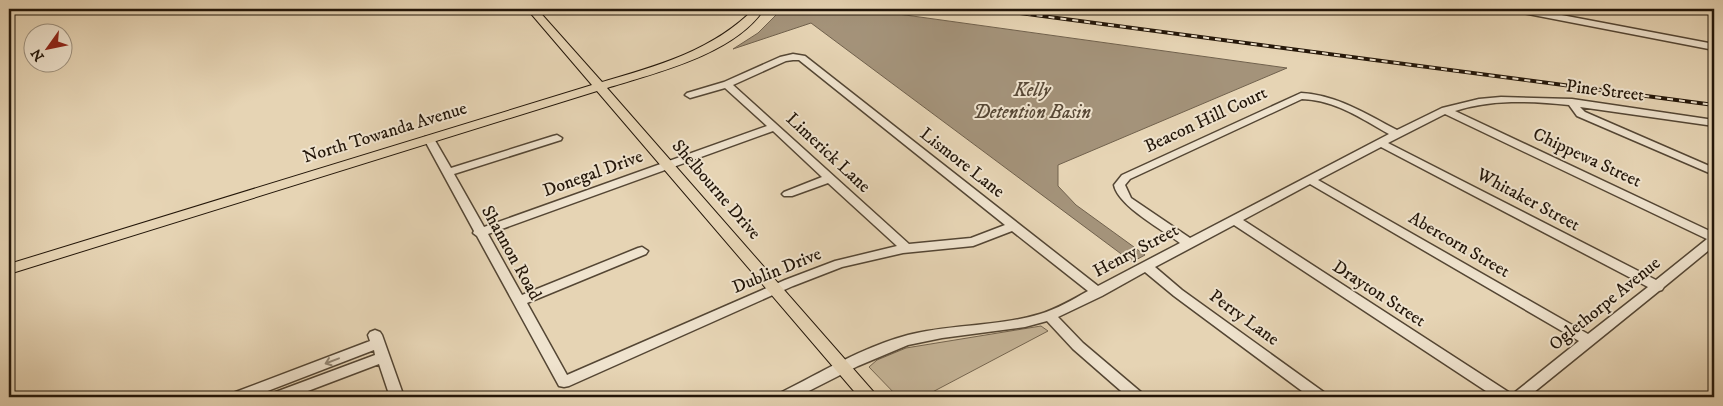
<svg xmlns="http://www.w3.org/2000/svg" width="1723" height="406" viewBox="0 0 1723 406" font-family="'IM FELL DW Pica',serif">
	<rect width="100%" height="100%" fill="#e6d4b4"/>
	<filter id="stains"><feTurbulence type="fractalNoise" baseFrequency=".004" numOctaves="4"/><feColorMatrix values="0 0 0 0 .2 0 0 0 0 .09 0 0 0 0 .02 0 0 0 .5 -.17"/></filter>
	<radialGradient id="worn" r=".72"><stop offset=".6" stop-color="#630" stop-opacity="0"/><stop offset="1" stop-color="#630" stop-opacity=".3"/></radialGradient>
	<path fill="#c5b497" stroke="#746550" d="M 1041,326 L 1048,331 L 923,397 L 898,397 L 869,367 L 877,360 L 906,348 Z"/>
	<path fill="#a4937a" stroke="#70614d" d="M 782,9 L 862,9 L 1287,68 L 1058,165 L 1058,186 L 1076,205 L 1145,255 L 1132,262 L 811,23 L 733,49 L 758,33 Z"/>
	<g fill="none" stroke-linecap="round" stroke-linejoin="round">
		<g stroke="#544634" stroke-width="3">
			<path id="minor" d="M 1514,9 L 1530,9 L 1714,44 L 1714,50 L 1518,12 Z
				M 793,54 L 805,56 L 1098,286 L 1180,243 C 1163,230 1118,206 1114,185 L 1122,175 L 1301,93 C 1337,95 1366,114 1397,130 L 1442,108 L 1479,99 L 1501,97 L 1572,99 L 1714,120 L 1714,126 L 1580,107 L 1585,112 L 1714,168 L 1714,175 L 1577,116 L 1569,105 C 1532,101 1491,99 1455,111 L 1714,233 L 1714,246 L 1664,287 L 1662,290 L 1659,291 L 1528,397 L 1495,397 L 1234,225 L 1155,267 L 1182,290 L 1325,393 L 1327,397 L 1310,397 L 1174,296 L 1145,272 L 1102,296 L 1058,317 L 1083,343 L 1142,393 L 1144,397 L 1128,397 L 1073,349 L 1047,321 L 1025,327 L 942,338 L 908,345 L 858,366 L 797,397 L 778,397 L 780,393 C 822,372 863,347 908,335 C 951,324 997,327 1040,314 C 1057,309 1072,300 1088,291 L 1012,231 L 973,246 L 903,253 L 842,267 L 793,286 L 569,386 L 564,387 L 559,386 L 477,236 L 473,233 L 474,231 L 424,139 L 425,137 L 433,137 L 451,168 L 553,136 L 557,135 L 562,138 L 561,140 L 454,174 L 484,227 L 767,126 L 725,88 L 690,98 L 685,95 L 687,93 L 724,82 L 780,57 ZM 793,60 L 799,60 L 1005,225 L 971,238 L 909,244 L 733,85 L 786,61 ZM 1302,99 C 1335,100 1362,119 1389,134 L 1190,238 L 1131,198 L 1125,185 L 1130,179 ZM 1445,114 L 1707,239 L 1656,280 L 1388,143 ZM 773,131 L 822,177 L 784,192 L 782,194 L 784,196 L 792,196 L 828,183 L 897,246 L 835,261 L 785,280 L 567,375 L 527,303 L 646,254 L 648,251 L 642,247 L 638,248 L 522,295 L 488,234 ZM 1381,147 L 1648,287 L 1588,334 L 1318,180 ZM 1310,184 L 1579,341 L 1514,393 L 1512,397 L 1510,393 L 1243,220 Z
				M 375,330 L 380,332 L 382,335 L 404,397 L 390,397 L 379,364 L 292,397 L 271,397 L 273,393 L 375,355 L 374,350 L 252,397 L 231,397 L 233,393 L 370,341 L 368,335 L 370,332 Z"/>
		</g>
		<g stroke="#231609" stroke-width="2">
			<path id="major" d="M 527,9 L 537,9 L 602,82 C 657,66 712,51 754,9 L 764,9 C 735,54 656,73 607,88 L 878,397 L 859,397 L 597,91 L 9,274 L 9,264 L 592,85 Z"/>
		</g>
		<use href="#minor" fill="#efe3ce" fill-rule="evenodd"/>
		<use href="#major" fill="#e6d4b4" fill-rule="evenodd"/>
		<g stroke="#231609" stroke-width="4">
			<path id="rail" d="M 989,9 L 1714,105"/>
		</g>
		<use href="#rail" stroke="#efe3ce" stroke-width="2" stroke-dasharray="6" stroke-linecap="butt"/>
	</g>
	<defs><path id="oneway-shaft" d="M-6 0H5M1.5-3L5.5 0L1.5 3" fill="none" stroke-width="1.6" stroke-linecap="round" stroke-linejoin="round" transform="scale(1.25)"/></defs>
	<use stroke="#938775" href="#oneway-shaft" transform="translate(332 361) rotate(159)"/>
	<g text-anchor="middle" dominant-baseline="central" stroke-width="4" stroke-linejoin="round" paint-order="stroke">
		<g font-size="18" fill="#231609" stroke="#efe3ce">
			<text transform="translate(1605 91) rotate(7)">Pine Street</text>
			<text transform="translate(1206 120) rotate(-25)">Beacon Hill Court</text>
			<text transform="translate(385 133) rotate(-17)">North Towanda Avenue</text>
			<text transform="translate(828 153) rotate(43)">Limerick Lane</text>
			<text transform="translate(1587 158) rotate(25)">Chippewa Street</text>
			<text transform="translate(962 163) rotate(38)">Lismore Lane</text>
			<text transform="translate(593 174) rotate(-20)">Donegal Drive</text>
			<text transform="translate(716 190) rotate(49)">Shelbourne Drive</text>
			<text transform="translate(1528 200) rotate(28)">Whitaker Street</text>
			<text transform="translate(1459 245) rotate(30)">Abercorn Street</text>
			<text transform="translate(1136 251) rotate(-28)">Henry Street</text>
			<text transform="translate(511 253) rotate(61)">Shannon Road</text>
			<text transform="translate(777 271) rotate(-22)">Dublin Drive</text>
			<text transform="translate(1379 294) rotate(33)">Drayton Street</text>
			<text transform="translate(1605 304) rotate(-39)">Oglethorpe Avenue</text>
			<text transform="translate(1244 318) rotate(36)">Perry Lane</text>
		</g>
		<g font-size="19" font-style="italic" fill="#574836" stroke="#efe3ce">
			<text x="1032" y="90">Kelly<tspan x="1032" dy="22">Detention Basin</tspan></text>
		</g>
	</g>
	<rect width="1723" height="406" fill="none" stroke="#e6d4b4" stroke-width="30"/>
	<rect x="10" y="10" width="1703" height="386" fill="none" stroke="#231609" stroke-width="2.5"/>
	<rect x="15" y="15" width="1693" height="376" fill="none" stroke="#231609"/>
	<g transform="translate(48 48) rotate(237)"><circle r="24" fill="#efe3ce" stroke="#9d917f"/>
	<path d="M0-4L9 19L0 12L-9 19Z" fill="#8f2418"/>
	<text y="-8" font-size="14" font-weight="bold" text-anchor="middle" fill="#231609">N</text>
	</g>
	<rect width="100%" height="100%" filter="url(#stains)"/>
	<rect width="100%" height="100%" fill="url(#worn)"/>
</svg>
